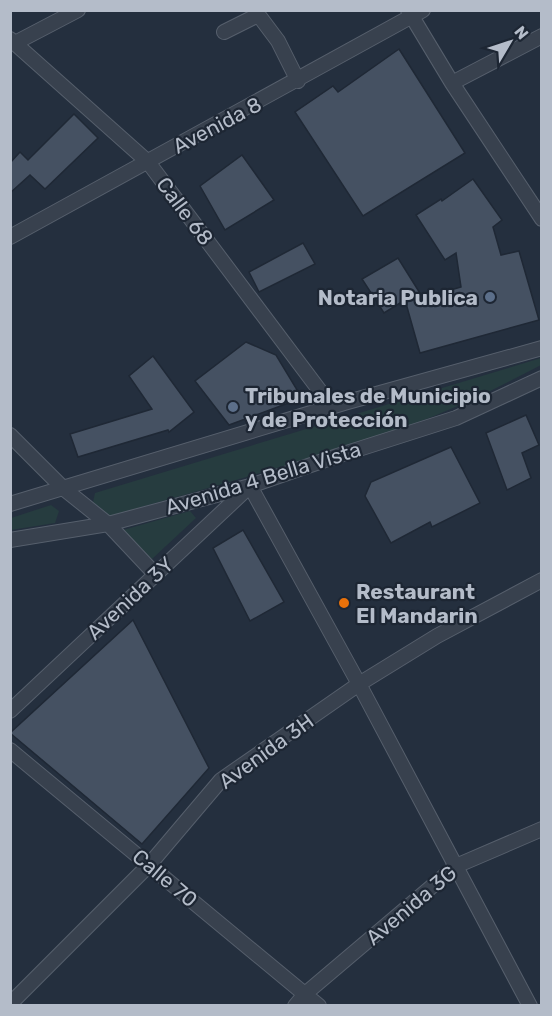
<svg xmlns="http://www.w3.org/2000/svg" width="552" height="1016" viewBox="0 0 552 1016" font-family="Rubik,sans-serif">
	<rect width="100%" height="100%" fill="#242f3e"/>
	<path fill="#263c3f" d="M 541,358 L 541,365 C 503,385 462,406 421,421 C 320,458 214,486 110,516 L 93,502 L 95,493 Z
		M 51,505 L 59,511 L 55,523 L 11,530 L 11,518 Z
		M 190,511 L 196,518 L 152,559 L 123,530 Z"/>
	<path fill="#455162" stroke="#1f2835" stroke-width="1.5" d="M 399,49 L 465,153 L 363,216 L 295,112 L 333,86 L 338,92 Z
		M 74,114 L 98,138 L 45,189 L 30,175 L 10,193 L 10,163 L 20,152 L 28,160 Z
		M 242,155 L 274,200 L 225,230 L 200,186 Z
		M 473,179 L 502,220 L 493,227 L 501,255 L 519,251 L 539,320 L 420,353 L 405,300 L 384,313 L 362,279 L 398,258 L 423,298 L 461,287 L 456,253 L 445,260 L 416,215 L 441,199 L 442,201 Z
		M 303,243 L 315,264 L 259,292 L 249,272 Z
		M 246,342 L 276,355 L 302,398 L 229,425 L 195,381 Z
		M 153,356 L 194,412 L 169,432 L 168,430 L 78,457 L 70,434 L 152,409 L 129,376 Z
		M 526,415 L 539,445 L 522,453 L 531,478 L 507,490 L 486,433 Z
		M 451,447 L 480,503 L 432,527 L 430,522 L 391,543 L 365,496 L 371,482 Z
		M 243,530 L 284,602 L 250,621 L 213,548 Z
		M 133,620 L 209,768 L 142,844 L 10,733 Z"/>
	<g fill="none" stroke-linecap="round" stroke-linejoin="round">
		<g stroke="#565f6c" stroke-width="16">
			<path id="minor" d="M 408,10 L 452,83 L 542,219
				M 224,32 L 254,17 L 260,17 L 278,41 L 298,81
				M 10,39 L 148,162 L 332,407
				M 15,43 L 78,10
				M 452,83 L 542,36
				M 10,237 L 423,10
				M 10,435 L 63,488 L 108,524 L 155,574
				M 10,504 L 344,403 L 542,348
				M 10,540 L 108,524 L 250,486 L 337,456 L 456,418 L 542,378
				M 10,711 L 250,486 L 359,684 L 530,1006
				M 10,750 L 319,1006
				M 10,1004 L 149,865 L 221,780 L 359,684 L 437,636 L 542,580
				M 295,1006 L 305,994 L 456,866 L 542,829"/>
		</g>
		<use href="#minor" stroke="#38414e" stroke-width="14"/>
	</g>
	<g fill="#5c6f8a" stroke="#1d2633" stroke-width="2">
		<circle cx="490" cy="297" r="6"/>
		<circle cx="233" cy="407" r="6"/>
	</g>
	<circle fill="#e8710a" stroke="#1d2633" stroke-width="2" cx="344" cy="603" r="6"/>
	<g text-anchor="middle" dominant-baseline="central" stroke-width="4.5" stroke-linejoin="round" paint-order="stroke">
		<g font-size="21" fill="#b4bcc9" stroke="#1d2633">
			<text transform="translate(217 125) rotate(-28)">Avenida 8</text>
			<text transform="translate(185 211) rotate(53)">Calle 68</text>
			<text transform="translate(263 478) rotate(-17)">Avenida 4 Bella Vista</text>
			<text transform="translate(130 598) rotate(-43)">Avenida 3Y</text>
			<text transform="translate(266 751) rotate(-36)">Avenida 3H</text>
			<text transform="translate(165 878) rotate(40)">Calle 70</text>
			<text transform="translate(411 905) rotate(-40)">Avenida 3G</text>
		</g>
		<g font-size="21" font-weight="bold" fill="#b4bcc9" stroke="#1d2633" text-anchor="start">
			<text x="478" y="297" text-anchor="end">Notaria Publica</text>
			<text x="245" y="395">Tribunales de Municipio<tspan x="245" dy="24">y de Protección</tspan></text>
			<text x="356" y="591">Restaurant<tspan x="356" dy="24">El Mandarin</tspan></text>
		</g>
	</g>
	<rect width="552" height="1016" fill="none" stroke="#b4bcc9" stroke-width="24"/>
	<g transform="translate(510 42) rotate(51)" stroke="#1d2633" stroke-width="4.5" paint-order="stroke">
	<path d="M0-4.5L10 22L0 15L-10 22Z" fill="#b4bcc9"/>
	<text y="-9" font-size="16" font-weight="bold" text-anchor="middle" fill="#b4bcc9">N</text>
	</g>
</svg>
